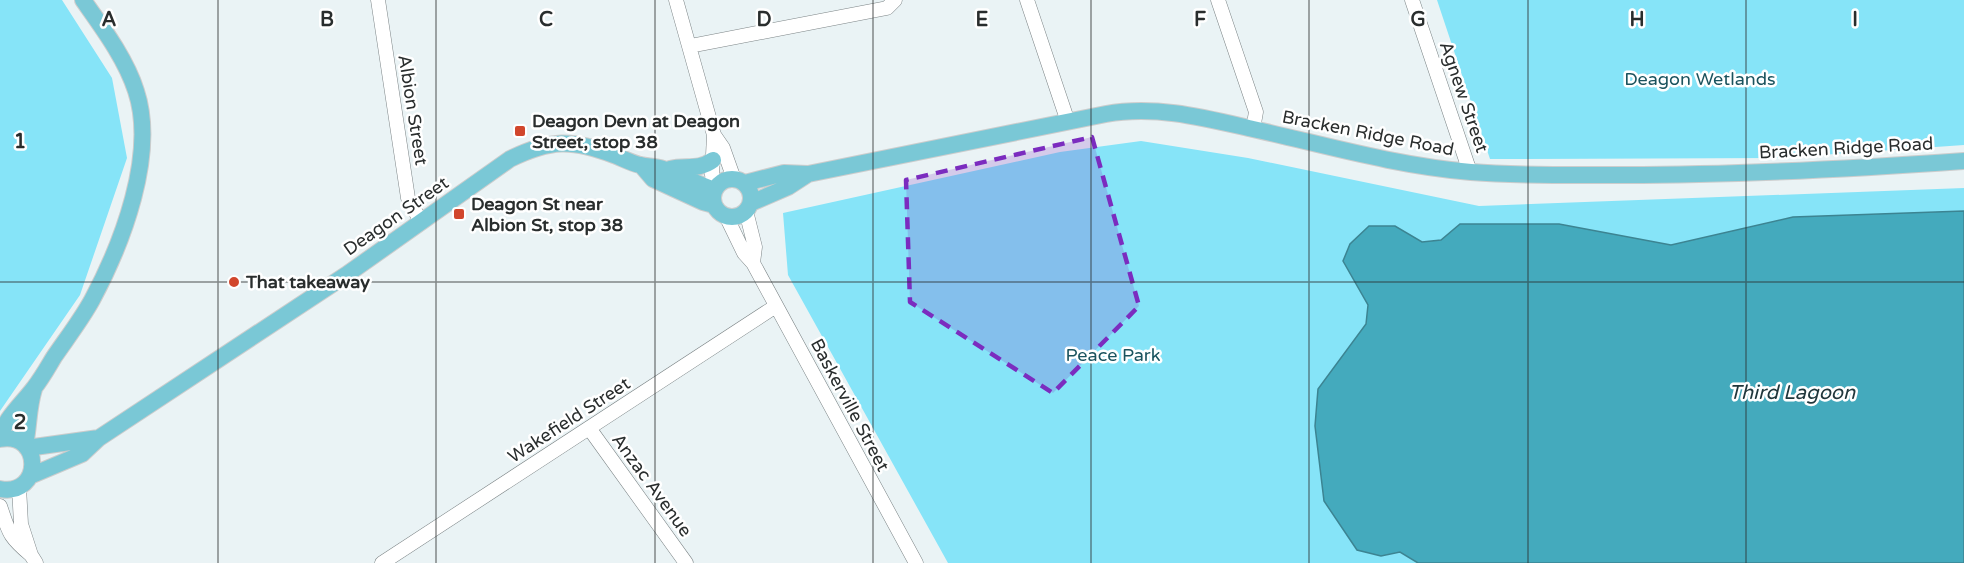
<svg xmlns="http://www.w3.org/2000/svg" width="1964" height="563" viewBox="0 0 1964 563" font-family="'Varela Round',sans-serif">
	<rect width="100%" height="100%" fill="#eaf3f5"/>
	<path fill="#86e4f8" d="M 0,0 L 62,0 L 112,78 L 127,158 L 80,295 L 0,411 Z
		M 1437,0 L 1964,0 L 1964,145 L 1778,158 L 1490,159 Z
		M 1141,141 L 1248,158 L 1479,206 L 1964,188 L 1964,211 L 1793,217 L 1671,245 L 1559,224 L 1460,224 L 1441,240 L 1422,242 L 1395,226 L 1343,261 L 1368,305 L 1366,324 L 1318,389 L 1315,426 L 1324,501 L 1357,550 L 1381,556 L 1400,552 L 1418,563 L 948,563 L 788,275 L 783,213 L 1060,152 Z"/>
	<path fill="#44aabd" stroke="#3c8492" stroke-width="1.5" d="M 1964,211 L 1964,563 L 1418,563 L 1400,552 L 1381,556 L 1357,550 L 1324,501 L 1315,426 L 1318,389 L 1366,324 L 1368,305 L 1343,261 L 1350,244 L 1369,226 L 1395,226 L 1422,242 L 1441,240 L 1460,224 L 1559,224 L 1671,245 L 1793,217 Z"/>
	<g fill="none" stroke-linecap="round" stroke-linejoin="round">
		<g stroke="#7c8486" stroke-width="15">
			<path id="minor" d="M 378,0 L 408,198 L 421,222
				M 676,0 L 714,135 L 723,148 L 734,179
				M 1027,0 L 1068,122
				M 1218,0 L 1256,112 L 1253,129
				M 1412,0 L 1470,172
				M 690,46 L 887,8 L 895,0
				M 714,135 L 712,175 L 716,187
				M 746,211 L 755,247 L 753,263
				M 726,216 L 744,253 L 753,263 L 916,563
				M 589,428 L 686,563
				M 19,487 L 21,524 L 31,555 L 36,563
				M 0,506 C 9,532 8,536 31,555
				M 382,563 L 776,306"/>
		</g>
		<g stroke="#cccdcd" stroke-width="18">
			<path id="major" d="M 641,165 L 653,179 L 703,202 L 714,205
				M 670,169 C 686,165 698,171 713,160
				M713 198a19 19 0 1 1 38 0a19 19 0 1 1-38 0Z
				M 745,183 L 784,173 L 808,174 L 1106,114 C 1156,105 1205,118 1253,129 C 1325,145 1397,166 1471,172 C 1522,176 1574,175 1625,175 C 1738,175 1851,169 1964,161
				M 751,203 L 788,187 L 808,174
				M 0,436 C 7,416 22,404 34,388 C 42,378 48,367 54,357 C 67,338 81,320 92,300 C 122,244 157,154 136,91 C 126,59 102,27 83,0
				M 0,439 C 43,431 43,497 0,489
				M 25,445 C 29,426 28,408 34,389
				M 27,448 L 99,438
				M 30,476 L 82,454 L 99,438 L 346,275 L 510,159 C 551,139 572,139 614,155 C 622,158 631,163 640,165 C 647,167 655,166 663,169 C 680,175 697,184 715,190"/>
		</g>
		<use href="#minor" stroke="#fff" stroke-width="14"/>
		<use href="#major" stroke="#7ac8d6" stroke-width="16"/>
	</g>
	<path fill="#7b2cbf" fill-opacity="0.2" stroke="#7b2cbf" stroke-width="4.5" stroke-dasharray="12 8" stroke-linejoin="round" d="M 1092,137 L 1139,306 L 1053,393 L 910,302 L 906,180 Z"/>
	<path fill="none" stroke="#292d2d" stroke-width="1.5" stroke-opacity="0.55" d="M 218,0 L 218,563M 436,0 L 436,563M 655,0 L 655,563M 873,0 L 873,563M 1091,0 L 1091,563M 1309,0 L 1309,563M 1528,0 L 1528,563M 1746,0 L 1746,563M 0,282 L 1964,282"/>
	<g fill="#d1462c" stroke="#fff" stroke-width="2">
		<rect x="514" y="125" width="12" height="12" rx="3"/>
		<rect x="453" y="208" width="12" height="12" rx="3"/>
		<circle cx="234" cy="282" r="6"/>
	</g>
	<g text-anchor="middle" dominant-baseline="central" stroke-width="5" stroke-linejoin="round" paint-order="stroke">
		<g font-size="18" fill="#1a535e" stroke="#fff">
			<text x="1700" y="79">Deagon Wetlands</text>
			<text x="1113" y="355">Peace Park</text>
		</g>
		<g font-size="18" fill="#292d2d" stroke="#fff">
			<text transform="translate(1464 97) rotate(71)">Agnew Street</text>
			<text transform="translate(413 110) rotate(81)">Albion Street</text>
			<text transform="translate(1368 133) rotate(11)">Bracken Ridge Road</text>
			<text transform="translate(1846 148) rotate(-3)">Bracken Ridge Road</text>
			<text transform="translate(396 216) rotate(-35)">Deagon Street</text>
			<text transform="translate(850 405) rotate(62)">Baskerville Street</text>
			<text transform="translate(569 420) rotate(-33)">Wakefield Street</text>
			<text transform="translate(652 485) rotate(54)">Anzac Avenue</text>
		</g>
		<g font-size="18" font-weight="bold" fill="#292d2d" stroke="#fff" text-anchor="start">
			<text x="532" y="121">Deagon Devn at Deagon<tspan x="532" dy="21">Street, stop 38</tspan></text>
			<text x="471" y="204">Deagon St near<tspan x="471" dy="21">Albion St, stop 38</tspan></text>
			<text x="246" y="282">That takeaway</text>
		</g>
		<g font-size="20" font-style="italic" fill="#20373c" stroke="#fff">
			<text x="1792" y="393">Third Lagoon</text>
		</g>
	</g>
	<g font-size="20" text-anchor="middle" font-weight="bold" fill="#292d2d" stroke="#fff" stroke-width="5" stroke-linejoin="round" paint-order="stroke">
		<text x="109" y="26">A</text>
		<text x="327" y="26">B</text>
		<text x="546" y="26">C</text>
		<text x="764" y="26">D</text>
		<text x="982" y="26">E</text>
		<text x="1200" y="26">F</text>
		<text x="1418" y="26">G</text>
		<text x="1637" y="26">H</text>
		<text x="1855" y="26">I</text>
		<text x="20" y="148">1</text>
		<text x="20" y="429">2</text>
	</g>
</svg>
